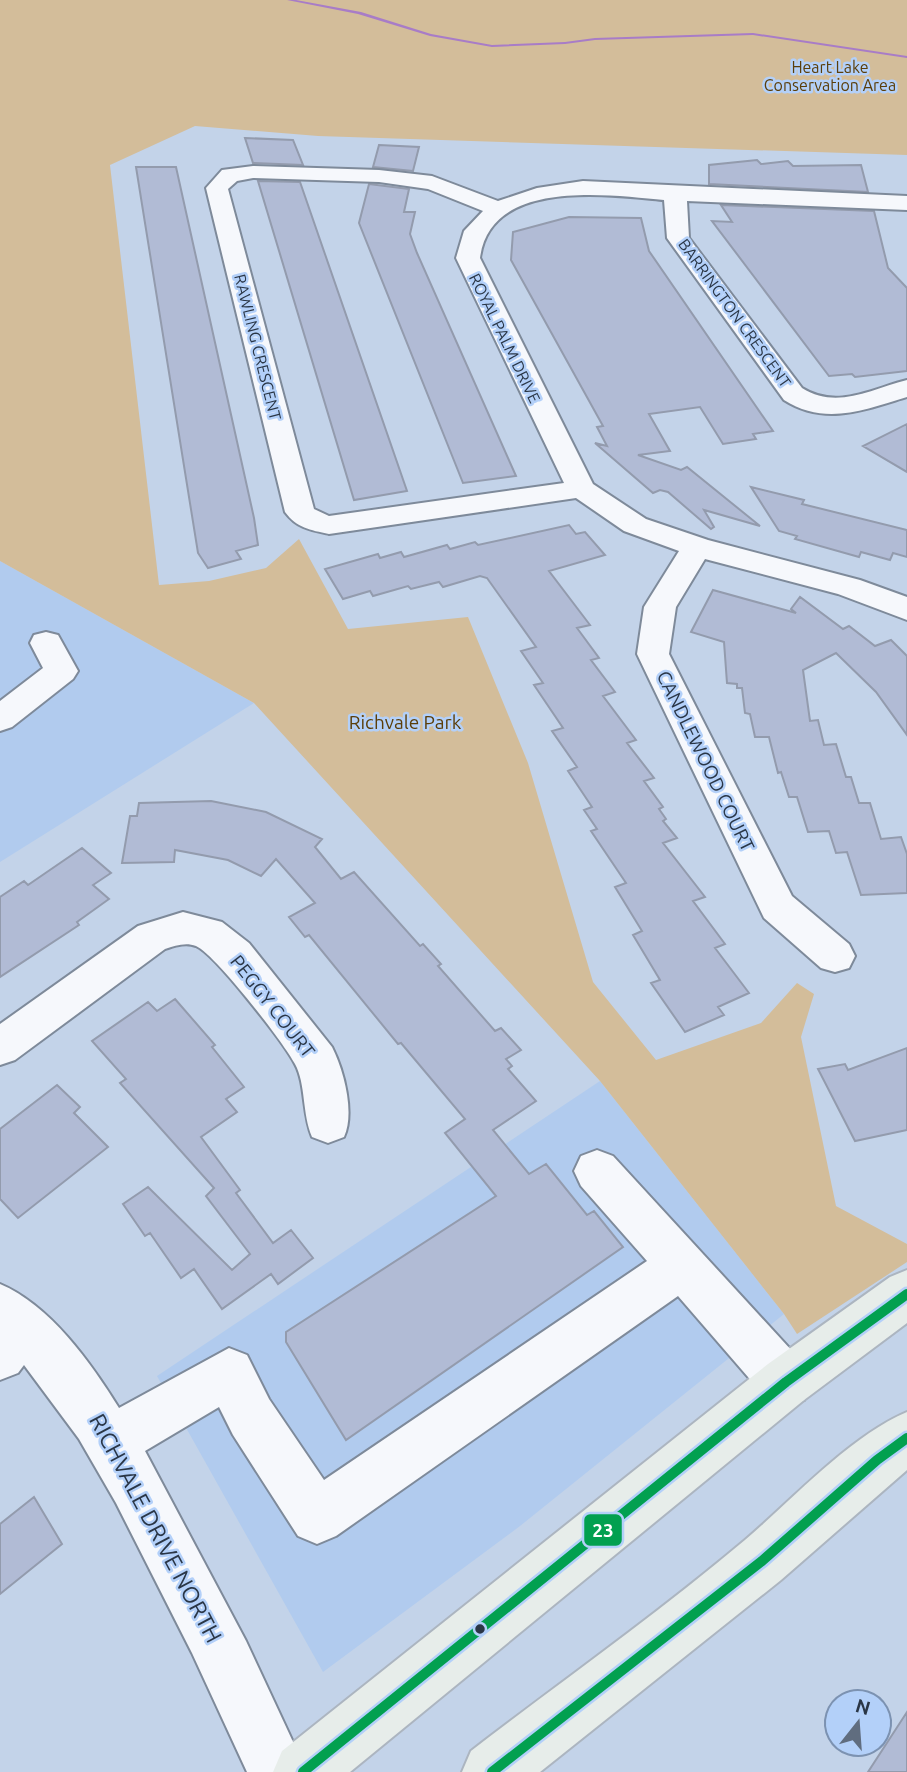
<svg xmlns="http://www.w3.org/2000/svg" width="907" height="1772" viewBox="0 0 907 1772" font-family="Ubuntu,sans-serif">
	<rect width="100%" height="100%" fill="#c3d3e9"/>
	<path fill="#b1cbee" d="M 0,561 L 254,703 L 0,862 Z
		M 600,1081 L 784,1314 L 520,1526 L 323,1672 L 157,1376 Z"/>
	<path fill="#d3bd9a" d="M 0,0 L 907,0 L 907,155 L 318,136 L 195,126 L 110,165 L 159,585 L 209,581 L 266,568 L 299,539 L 348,629 L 468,617 L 528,763 L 593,982 L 656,1060 L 761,1023 L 797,983 L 814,994 L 801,1037 L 836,1206 L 907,1244 L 907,1262 L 797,1334 L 784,1314 L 600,1081 L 254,703 L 0,561 Z"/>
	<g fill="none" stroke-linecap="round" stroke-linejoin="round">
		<path fill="#a87cc7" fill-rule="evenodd" d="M 287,0 L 296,0 L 361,12 L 431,34 L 492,45 L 565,42 L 595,38 L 753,33 L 907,56 L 907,58 L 753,35 L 595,40 L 565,44 L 492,47 L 430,36 L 358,14 Z"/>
	</g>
	<path fill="#b1bbd5" stroke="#939bad" stroke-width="2" d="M 245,138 L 293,140 L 303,165 L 253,163 Z
		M 379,145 L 419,147 L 413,171 L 373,167 Z
		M 757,160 L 761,164 L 788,161 L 793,166 L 861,165 L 868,192 L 709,184 L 709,165 Z
		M 136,167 L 176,167 L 254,518 L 258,545 L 236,551 L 241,559 L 208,568 L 198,553 Z
		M 258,181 L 300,182 L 407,491 L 354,500 Z
		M 369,184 L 409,189 L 404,212 L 415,212 L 410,234 L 417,253 L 516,476 L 463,483 L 359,223 Z
		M 721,205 L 874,211 L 888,268 L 907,288 L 907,371 L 855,377 L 852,374 L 829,376 L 712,221 L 732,222 Z
		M 569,217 L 641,218 L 649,251 L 773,431 L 753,434 L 756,439 L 723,444 L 700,407 L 649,414 L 670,451 L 638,455 L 681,470 L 687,467 L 760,526 L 704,510 L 714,527 L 711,529 L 668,492 L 660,490 L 653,493 L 595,443 L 607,446 L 597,427 L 603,426 L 511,260 L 513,232 Z
		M 907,424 L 907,472 L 863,446 Z
		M 751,487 L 804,500 L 802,504 L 907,530 L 907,557 L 893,553 L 890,560 L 861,552 L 859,557 L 795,539 L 797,536 L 779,531 Z
		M 569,525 L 576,534 L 585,532 L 605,555 L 549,571 L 590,625 L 577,628 L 599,658 L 591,660 L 615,692 L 603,696 L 636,740 L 627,743 L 654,778 L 644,781 L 663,807 L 659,809 L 666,819 L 663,821 L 677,838 L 663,843 L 705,897 L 693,901 L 725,944 L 715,948 L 749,993 L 718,1007 L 724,1015 L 685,1032 L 651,983 L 660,980 L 633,935 L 642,931 L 615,887 L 626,883 L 591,831 L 597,829 L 584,810 L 592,807 L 568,771 L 577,767 L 552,731 L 563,728 L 534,685 L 543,683 L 521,651 L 536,647 L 487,578 L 480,576 L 443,587 L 439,582 L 411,589 L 408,586 L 373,596 L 370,591 L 343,599 L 325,569 L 378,554 L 380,558 L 401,552 L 404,557 L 447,545 L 450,549 L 475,542 L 478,545 Z
		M 713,590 L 796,613 L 791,609 L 800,597 L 843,629 L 849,626 L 875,646 L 891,640 L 907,656 L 907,735 L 876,692 L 836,653 L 803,670 L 810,721 L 818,720 L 824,745 L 836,744 L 846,777 L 851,777 L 859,803 L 870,803 L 881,839 L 901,837 L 907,854 L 907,893 L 861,895 L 847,852 L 836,853 L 829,831 L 808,832 L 797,797 L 789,797 L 781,772 L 778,773 L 769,737 L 755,737 L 750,714 L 745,713 L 742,688 L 737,688 L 737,684 L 727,683 L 724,642 L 691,632 Z
		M 211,801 L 266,812 L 322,839 L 315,847 L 341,879 L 354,872 L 420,946 L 423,944 L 441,964 L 438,966 L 495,1031 L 501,1028 L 521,1050 L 506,1059 L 512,1066 L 508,1069 L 536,1101 L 493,1130 L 529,1174 L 546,1164 L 587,1215 L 594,1211 L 623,1247 L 346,1440 L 286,1342 L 286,1332 L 496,1196 L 445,1133 L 465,1119 L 401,1043 L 398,1044 L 309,935 L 305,937 L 289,917 L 315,903 L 276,859 L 261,876 L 228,860 L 175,850 L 174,862 L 122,863 L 130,816 L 137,816 L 139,803 Z
		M 82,848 L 111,873 L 93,885 L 109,899 L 77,922 L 79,925 L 0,977 L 0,897 L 24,881 L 28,885 Z
		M 175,999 L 215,1045 L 212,1047 L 244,1087 L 226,1099 L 237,1112 L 201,1137 L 240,1190 L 236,1193 L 273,1243 L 291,1230 L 313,1258 L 278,1284 L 271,1274 L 222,1309 L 194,1269 L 181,1278 L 150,1233 L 145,1236 L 123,1204 L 148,1187 L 232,1270 L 250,1254 L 206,1196 L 214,1188 L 120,1083 L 126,1079 L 92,1041 L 148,1002 L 157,1011 Z
		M 907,1048 L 907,1130 L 855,1141 L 818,1069 L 845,1064 L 848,1070 Z
		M 57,1085 L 80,1107 L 74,1113 L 108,1147 L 18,1218 L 0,1199 L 0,1129 Z
		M 34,1497 L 62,1544 L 0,1594 L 0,1524 Z
		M 907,1712 L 907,1772 L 868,1772 Z"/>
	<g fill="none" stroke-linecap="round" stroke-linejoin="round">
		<g stroke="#7e8a9a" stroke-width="4">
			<path id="minor" d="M 253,166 L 379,170 L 432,176 L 498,201 L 537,188 L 583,181 L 907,196 L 907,210 L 687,201 L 689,238 L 802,388 C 837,410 871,389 907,380 L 907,397 C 864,410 825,426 784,400 L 667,238 L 664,200 C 608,195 490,178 480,258 L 593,484 L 646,519 L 708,540 L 860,580 L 907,597 L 907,620 L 838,594 L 705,559 L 676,607 L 669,654 L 792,896 L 849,944 L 855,956 L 849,968 L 835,972 L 821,968 L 764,918 L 637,654 L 644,607 L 679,551 L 624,531 L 576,498 L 329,534 C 310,530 297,528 285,512 L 206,188 L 222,170 ZM 253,178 L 379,182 L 428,189 L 483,211 L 464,231 L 456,258 L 564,483 L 329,516 L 314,509 L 228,189 L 237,181 Z
				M 46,632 L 58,635 L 78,671 L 73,679 L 12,727 L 0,731 L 0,701 L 43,668 L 30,643 L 34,635 Z
				M 183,912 L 222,922 L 249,943 L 332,1047 C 344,1071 355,1113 344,1137 L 328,1143 L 312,1137 C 302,1114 306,1084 295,1064 C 284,1043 215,954 196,946 C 185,942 175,946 165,949 L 15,1060 L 0,1065 L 0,1024 L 138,926 Z
				M 597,1150 L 613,1156 L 804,1364 L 811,1382 L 804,1400 L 786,1407 L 768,1400 L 678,1296 L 336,1536 L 317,1544 L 298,1536 L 233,1435 L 219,1407 L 145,1451 L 246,1641 L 307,1772 L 247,1772 L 192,1653 L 116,1503 L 79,1439 L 24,1365 L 18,1373 L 0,1380 L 0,1284 C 50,1305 91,1363 119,1408 L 229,1348 L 247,1355 L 269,1399 L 324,1480 L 647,1261 L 581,1186 L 574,1171 L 581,1156 Z"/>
		</g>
		<g stroke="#acb5c0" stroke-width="4">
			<path id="major" d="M 907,1270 L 907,1323 L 804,1400 L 350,1772 L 273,1772 L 282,1751 L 768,1364 L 890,1277 Z
				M 907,1412 L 907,1470 L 781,1580 L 540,1772 L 462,1772 L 471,1751 C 562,1681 657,1614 745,1540 C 792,1500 850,1436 907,1412 Z"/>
		</g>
		<use href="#minor" fill="#f6f8fc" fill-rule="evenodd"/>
		<use href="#major" fill="#e7edea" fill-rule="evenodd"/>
		<g stroke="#b3d0f9" stroke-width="15">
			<path id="bus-1" d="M 303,1772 L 786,1382 L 907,1294
				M 492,1772 L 762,1561 L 877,1460 L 907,1438"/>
		</g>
		<use href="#bus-1" stroke="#02a050" stroke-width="10"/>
	</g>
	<circle fill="#2a3646" stroke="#b3d0f9" stroke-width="2.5" cx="480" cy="1629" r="6"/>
	<g text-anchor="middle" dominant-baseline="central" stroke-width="5" stroke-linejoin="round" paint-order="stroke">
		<g font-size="16" fill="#5b3e09" stroke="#b3d0f9">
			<text x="830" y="67">Heart Lake<tspan x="830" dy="18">Conservation Area</tspan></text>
		</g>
		<g font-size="16" fill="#2a3646" stroke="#b3d0f9">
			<text transform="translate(735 313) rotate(54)">BARRINGTON CRESCENT</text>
			<text transform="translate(505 338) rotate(64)">ROYAL PALM DRIVE</text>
			<text transform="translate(258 347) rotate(76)">RAWLING CRESCENT</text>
		</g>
		<g font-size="19" fill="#5b3e09" stroke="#b3d0f9">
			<text x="405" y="722">Richvale Park</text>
		</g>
		<g font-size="19" fill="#2a3646" stroke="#b3d0f9">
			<text transform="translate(706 761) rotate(64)">CANDLEWOOD COURT</text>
			<text transform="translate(273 1006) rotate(52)">PEGGY COURT</text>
		</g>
		<g font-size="23" fill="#2a3646" stroke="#b3d0f9">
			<text transform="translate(156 1528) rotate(62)">RICHVALE DRIVE NORTH</text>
		</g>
	</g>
	<rect stroke="#b3d0f9" stroke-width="2.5" x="583" y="1513" width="40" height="34" rx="7" fill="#02a050"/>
	<g font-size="19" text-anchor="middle" font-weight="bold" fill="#fff">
		<text x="603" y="1537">23</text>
	</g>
	<g transform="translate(858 1723) rotate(17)"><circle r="33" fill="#b3d0f9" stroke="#7c92b1" stroke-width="2"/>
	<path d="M0-5L12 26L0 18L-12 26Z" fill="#606d7f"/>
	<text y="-10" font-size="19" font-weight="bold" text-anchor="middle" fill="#2a3646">N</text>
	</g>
</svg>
